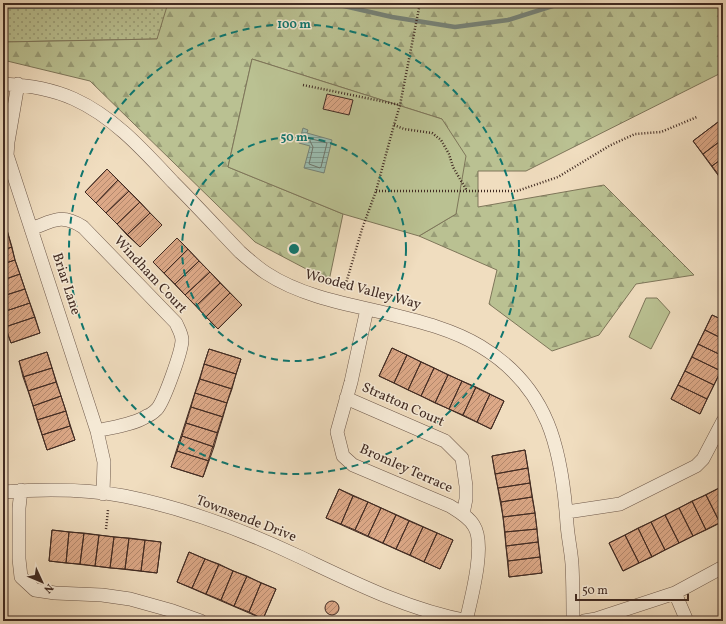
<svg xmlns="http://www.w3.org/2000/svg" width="726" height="624" viewBox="0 0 726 624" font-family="Vollkorn,serif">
	<defs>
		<pattern id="grass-dots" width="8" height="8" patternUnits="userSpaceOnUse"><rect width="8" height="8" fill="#bac192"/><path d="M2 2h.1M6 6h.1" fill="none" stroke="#999d77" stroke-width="1.8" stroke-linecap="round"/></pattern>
		<pattern id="forest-firs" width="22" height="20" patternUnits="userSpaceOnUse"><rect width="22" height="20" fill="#bac192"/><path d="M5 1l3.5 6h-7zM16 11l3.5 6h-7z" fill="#999d77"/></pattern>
		<pattern id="water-rules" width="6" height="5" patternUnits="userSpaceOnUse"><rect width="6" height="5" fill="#9abcaf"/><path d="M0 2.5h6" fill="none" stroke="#7f998e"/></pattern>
		<pattern id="building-hatch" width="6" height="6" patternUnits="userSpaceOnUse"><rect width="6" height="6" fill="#dca887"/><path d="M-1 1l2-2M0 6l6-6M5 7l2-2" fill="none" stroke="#b4896e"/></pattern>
	</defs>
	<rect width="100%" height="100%" fill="#f0ddbf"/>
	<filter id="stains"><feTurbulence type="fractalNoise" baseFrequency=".005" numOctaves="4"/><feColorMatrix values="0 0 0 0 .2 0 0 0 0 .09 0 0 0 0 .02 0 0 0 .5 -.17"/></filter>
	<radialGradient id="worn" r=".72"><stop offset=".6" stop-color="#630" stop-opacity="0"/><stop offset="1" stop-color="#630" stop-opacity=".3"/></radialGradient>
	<path fill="url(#grass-dots)" stroke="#7e765a" d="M 3,3 L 278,3 L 157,39 L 3,42 Z"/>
	<path fill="url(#forest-firs)" stroke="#7e765a" d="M 168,3 L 372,3 L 374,4 L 375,3 L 723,3 L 723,72 L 526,171 L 478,171 L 478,207 L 604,185 L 694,275 L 636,284 L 599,335 L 552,351 L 489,304 L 497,270 L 419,236 L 456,214 L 442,119 L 252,59 L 228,167 L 343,214 L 329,281 L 255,242 L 90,81 L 3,60 L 3,42 L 157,39 Z"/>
	<path fill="#bac192" stroke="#7e765a" d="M 252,59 L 442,119 L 466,156 L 456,214 L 419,236 L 343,214 L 228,167 Z
		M 646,298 L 657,298 L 670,312 L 651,349 L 629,337 Z"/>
	<path fill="url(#water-rules)" stroke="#768277" d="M 303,128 L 308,130 L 307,133 L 332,140 L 324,173 L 304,168 L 310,146 L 299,143 Z"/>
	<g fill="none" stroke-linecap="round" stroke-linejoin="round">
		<path stroke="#6e7469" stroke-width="1" d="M 312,139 L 327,143 L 321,167 L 320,168 L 309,164 L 313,147 L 310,141 Z"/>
		<path stroke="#768277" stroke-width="4.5" d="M 331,3 L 392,17 L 455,27 L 508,20 L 562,3
			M 3,7 L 99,6 L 116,3"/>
	</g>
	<path fill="url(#building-hatch)" stroke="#412b23" d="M 327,94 L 353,100 L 349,115 L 323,109 Z
		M 718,122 L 723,129 L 723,182 L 693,141 Z
		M 718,122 L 723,129 L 723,139 L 703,154 L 693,141 Z
		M 723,139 L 723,158 L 712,166 L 703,154 Z
		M 723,158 L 723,177 L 721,178 L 712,166 Z
		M 107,169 L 162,225 L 140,247 L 85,192 Z
		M 107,169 L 118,180 L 96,203 L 85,192 Z
		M 118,180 L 129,191 L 106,213 L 96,203 Z
		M 129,191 L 140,202 L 117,224 L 106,213 Z
		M 140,202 L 150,213 L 127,235 L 117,224 Z
		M 150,213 L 162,225 L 140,247 L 127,235 Z
		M 7,230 L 15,260 L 40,333 L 11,343 L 3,320 L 3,231 Z
		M 7,230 L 12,247 L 3,250 L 3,231 Z
		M 177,238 L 242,305 L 218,329 L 153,262 Z
		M 177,238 L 188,249 L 164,273 L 153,262 Z
		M 12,247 L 15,260 L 3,264 L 3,250 Z
		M 188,249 L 199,261 L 175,284 L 164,273 Z
		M 15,260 L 20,274 L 3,280 L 3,264 Z
		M 199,261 L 210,272 L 185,295 L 175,284 Z
		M 210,272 L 220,283 L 196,306 L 185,295 Z
		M 20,274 L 25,289 L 3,296 L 3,280 Z
		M 220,283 L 230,293 L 206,317 L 196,306 Z
		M 25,289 L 30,303 L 3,312 L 3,296 Z
		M 230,293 L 242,305 L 218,329 L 206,317 Z
		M 30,303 L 35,317 L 5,327 L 3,320 L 3,312 Z
		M 712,315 L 723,320 L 723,366 L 700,414 L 671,399 Z
		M 712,315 L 723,320 L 723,339 L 705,330 Z
		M 35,317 L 40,333 L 11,343 L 5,327 Z
		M 705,330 L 723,339 L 723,356 L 698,344 Z
		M 698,344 L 723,356 L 723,366 L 721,371 L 692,357 Z
		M 392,348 L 504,401 L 491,429 L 379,376 Z
		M 392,348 L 407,355 L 394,383 L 379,376 Z
		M 209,349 L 241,359 L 203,477 L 171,467 Z
		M 209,349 L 241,359 L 236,374 L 204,364 Z
		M 47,352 L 75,440 L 47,450 L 19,361 Z
		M 47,352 L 52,368 L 23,377 L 19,361 Z
		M 407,355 L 421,362 L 408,390 L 394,383 Z
		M 692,357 L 721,371 L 714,385 L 685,371 Z
		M 421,362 L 434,368 L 421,396 L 408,390 Z
		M 204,364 L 236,374 L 232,389 L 200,379 Z
		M 52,368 L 56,382 L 28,391 L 23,377 Z
		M 434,368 L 448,375 L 435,403 L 421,396 Z
		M 685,371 L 714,385 L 707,399 L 678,385 Z
		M 448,375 L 462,381 L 449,409 L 435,403 Z
		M 200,379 L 232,389 L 227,403 L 195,393 Z
		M 462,381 L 476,387 L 463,415 L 449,409 Z
		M 56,382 L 61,396 L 33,406 L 28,391 Z
		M 678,385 L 707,399 L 700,414 L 671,399 Z
		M 476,387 L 490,394 L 477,422 L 463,415 Z
		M 195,393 L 227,403 L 223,417 L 191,407 Z
		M 490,394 L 504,401 L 491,429 L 477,422 Z
		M 61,396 L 66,411 L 37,420 L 33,406 Z
		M 191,407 L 223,417 L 218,433 L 186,423 Z
		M 66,411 L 70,426 L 42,435 L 37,420 Z
		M 186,423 L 218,433 L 214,447 L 182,436 Z
		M 70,426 L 75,440 L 47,450 L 42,435 Z
		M 182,436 L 214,447 L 209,461 L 177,451 Z
		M 525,450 L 535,513 L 542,573 L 509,577 L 503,517 L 492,456 Z
		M 525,450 L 528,468 L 495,474 L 492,456 Z
		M 177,451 L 209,461 L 203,477 L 171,467 Z
		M 528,468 L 530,483 L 498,488 L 495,474 Z
		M 530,483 L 532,497 L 501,502 L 498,488 Z
		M 721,487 L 723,492 L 723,521 L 623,571 L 609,543 Z
		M 721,487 L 723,492 L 723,521 L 720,523 L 706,495 Z
		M 339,489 L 453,540 L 440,569 L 326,518 Z
		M 339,489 L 353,496 L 341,524 L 326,518 Z
		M 706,495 L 720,523 L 706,530 L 692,501 Z
		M 353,496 L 368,502 L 355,530 L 341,524 Z
		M 532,497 L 535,513 L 503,517 L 501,502 Z
		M 692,501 L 706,530 L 693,536 L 679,508 Z
		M 368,502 L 381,508 L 368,536 L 355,530 Z
		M 381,508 L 396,515 L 383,543 L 368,536 Z
		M 679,508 L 693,536 L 679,543 L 665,515 Z
		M 535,513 L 537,529 L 505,532 L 503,517 Z
		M 396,515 L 409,521 L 396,549 L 383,543 Z
		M 665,515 L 679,543 L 665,550 L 651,522 Z
		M 409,521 L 423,527 L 410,555 L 396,549 Z
		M 651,522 L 665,550 L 652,557 L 638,528 Z
		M 423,527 L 437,533 L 424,562 L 410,555 Z
		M 638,528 L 652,557 L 639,563 L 625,535 Z
		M 537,529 L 538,542 L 506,546 L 505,532 Z
		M 52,530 L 161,542 L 157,573 L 49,561 Z
		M 52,530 L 69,532 L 66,563 L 49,561 Z
		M 69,532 L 84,533 L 80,564 L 66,563 Z
		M 84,533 L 99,535 L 95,566 L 80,564 Z
		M 437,533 L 453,540 L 440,569 L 424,562 Z
		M 99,535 L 114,537 L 110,568 L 95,566 Z
		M 625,535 L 639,563 L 623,571 L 609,543 Z
		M 114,537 L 129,538 L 125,569 L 110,568 Z
		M 129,538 L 145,540 L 141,571 L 125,569 Z
		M 145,540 L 161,542 L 157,573 L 141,571 Z
		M 538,542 L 540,557 L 508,561 L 506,546 Z
		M 189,552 L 276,589 L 263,619 L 177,582 Z
		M 189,552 L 205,559 L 192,588 L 177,582 Z
		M 540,557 L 542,573 L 509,577 L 508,561 Z
		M 205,559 L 219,564 L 206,594 L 192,588 Z
		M 219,564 L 233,571 L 221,600 L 206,594 Z
		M 233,571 L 247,576 L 234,606 L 221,600 Z
		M 247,576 L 261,583 L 249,612 L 234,606 Z
		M 261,583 L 276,589 L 263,619 L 249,612 Z
		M325 608a7 7 0 1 1 14 0a7 7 0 1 1-14 0Z"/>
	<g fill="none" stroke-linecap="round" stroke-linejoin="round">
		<g stroke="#6d584a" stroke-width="14">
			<path id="street" d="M 3,84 C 27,85 52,89 74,99 C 114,117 144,151 173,182 C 196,205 218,229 240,252 C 249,260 257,267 266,273 C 301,296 346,304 386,313 C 418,321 452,329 480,346 C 549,387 562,450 567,524 C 568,538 571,550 572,564 C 573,583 573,602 573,621
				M 18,84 L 8,142 L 7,155 L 97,431 L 104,462 L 103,494
				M 31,229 C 53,221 61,213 83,227 L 176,323 C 178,328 182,334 182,340 C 182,351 164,401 157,409 C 154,412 150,415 147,416 C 133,425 113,427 97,431
				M 367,309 L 351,382 L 337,432 L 343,456 L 353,465 L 450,506 C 458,511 469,517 474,526 C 486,545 471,599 466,621
				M 346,398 L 445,441 L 462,458 L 466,486 L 466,499 L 463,514
				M 21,490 L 19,508 L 19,559 L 21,577 L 35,590 L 55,593 L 102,595 L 130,599 L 173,611 L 201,621
				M 3,492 C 43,489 85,489 124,496 C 184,508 243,530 298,556 C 353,582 408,610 468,621
				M 567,512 L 620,504 L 696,466 L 703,459 L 723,421
				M 675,593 L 687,621
				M 584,621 L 596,619 L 675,593 L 723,567"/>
		</g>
		<path stroke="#412b23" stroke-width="2.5" stroke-dasharray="1 2" stroke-linecap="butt" d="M 303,85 L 400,105
			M 394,125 L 404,129 L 432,133 L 441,140 L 449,154 L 453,167 L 467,191
			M 376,191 L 517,191 L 558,177 L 609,146 L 635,134 L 661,132 L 697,117
			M 344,290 L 362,229 L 376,191 L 394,125 L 400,105 L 420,3
			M 106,529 L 108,510"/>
		<use href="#street" stroke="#f5e9d5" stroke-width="13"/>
	</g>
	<g fill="none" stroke="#0f766e" stroke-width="2" stroke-dasharray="7 5">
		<circle cx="294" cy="249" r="112"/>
		<circle cx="294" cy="249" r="225"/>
	</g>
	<g text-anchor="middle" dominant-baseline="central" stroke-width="3" stroke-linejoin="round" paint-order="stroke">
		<g font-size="14" fill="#412b23" stroke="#f5e9d5">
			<text transform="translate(150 275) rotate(47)">Windham Court</text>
			<text transform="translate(66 284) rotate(72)">Briar Lane</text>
			<text transform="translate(363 290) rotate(15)">Wooded Valley Way</text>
			<text transform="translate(403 405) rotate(24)">Stratton Court</text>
			<text transform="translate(406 469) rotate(24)">Bromley Terrace</text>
			<text transform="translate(246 519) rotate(21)">Townsende Drive</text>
		</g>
	</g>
	<circle cx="294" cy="249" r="6" fill="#0f766e" stroke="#f5e9d5" stroke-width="2"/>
	<g font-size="12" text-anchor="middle" font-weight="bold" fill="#0f766e" stroke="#f5e9d5" stroke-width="3" stroke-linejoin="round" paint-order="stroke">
		<text x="294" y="28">100 m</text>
		<text x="294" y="141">50 m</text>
	</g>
	<rect width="726" height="624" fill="none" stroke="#f0ddbf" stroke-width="16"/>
	<rect x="4" y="4" width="718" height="616" fill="none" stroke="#412b23" stroke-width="2"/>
	<rect x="8" y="8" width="710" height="608" fill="none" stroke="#412b23"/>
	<g transform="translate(42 582) rotate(134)" stroke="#f5e9d5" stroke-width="3" paint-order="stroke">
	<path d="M0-3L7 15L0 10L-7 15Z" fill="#412b23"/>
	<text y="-6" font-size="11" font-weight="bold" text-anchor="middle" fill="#412b23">N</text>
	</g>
	<path d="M576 594v6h112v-6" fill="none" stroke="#412b23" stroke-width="2"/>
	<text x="582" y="594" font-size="12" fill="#412b23" stroke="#f5e9d5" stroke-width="3" paint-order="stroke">50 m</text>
	<rect width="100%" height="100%" filter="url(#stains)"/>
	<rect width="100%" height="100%" fill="url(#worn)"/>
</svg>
